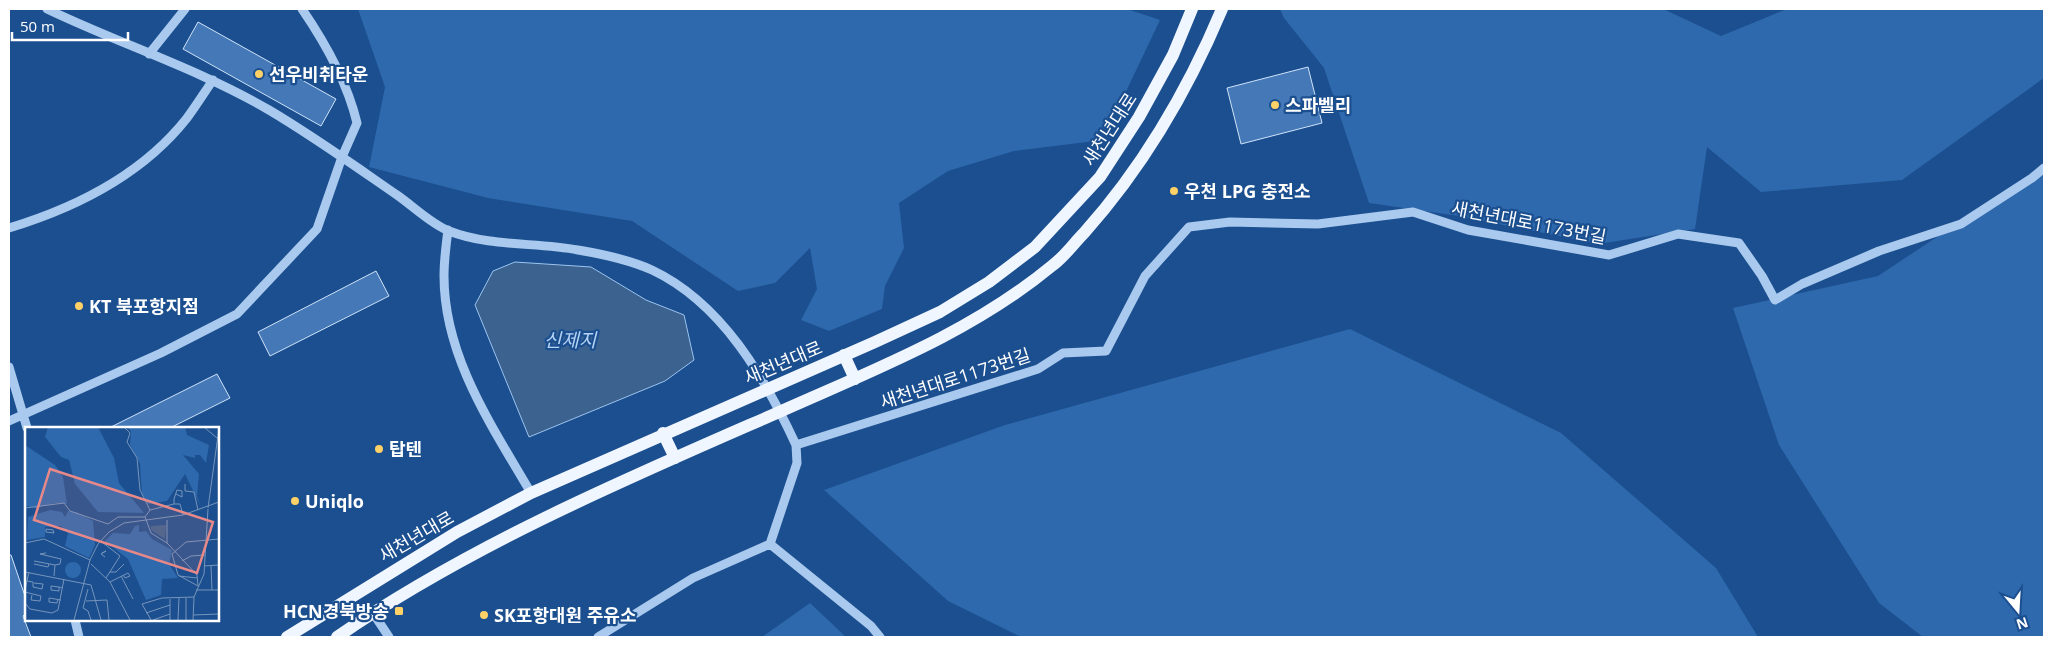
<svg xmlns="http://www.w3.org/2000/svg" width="2053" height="646" viewBox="0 0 2053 646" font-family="'Open Sans','Noto Sans KR',sans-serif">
	<rect width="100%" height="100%" fill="#1b4f8f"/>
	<path fill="#2e69ad" d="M 358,9 L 1127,9 L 1160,20 L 1103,140 L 1014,151 L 948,171 L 899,203 L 904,248 L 885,286 L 882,309 L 829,331 L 801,320 L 817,289 L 810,248 L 775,283 L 738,291 L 632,221 L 488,198 L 369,167 L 385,87 Z
		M 1280,9 L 1663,9 L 1721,36 L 1787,9 L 2044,9 L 2044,78 L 1902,180 L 1761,192 L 1707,147 L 1695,229 L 1598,244 L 1459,216 L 1369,203 L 1324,68 L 1284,18 Z
		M 2044,166 L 2044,637 L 1923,637 L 1879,603 L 1779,445 L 1733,308 L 1878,276 Z
		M 1350,329 L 1561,433 L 1716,568 L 1758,637 L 1021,637 L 948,601 L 824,490 L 1005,425 Z
		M 810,603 L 846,637 L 762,637 Z"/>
	<path fill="#3c6290" stroke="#9cc4f0" d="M 515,262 L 591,267 L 646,300 L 684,315 L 694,360 L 665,381 L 529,437 L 475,305 L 493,271 Z"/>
	<path fill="#4478b7" stroke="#cfe3fa" d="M 198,22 L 336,99 L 321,126 L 183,49 Z
		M 1308,67 L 1322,123 L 1241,144 L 1227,88 Z
		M 376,271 L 389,296 L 270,356 L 258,332 Z
		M 217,374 L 230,398 L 170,428 L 109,428 Z
		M 9,555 L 11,555 L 26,599 L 26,613 L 23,616 L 31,637 L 9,637 Z"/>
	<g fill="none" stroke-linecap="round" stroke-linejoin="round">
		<path stroke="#a9c9ee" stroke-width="9" d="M 47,9 C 120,44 199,69 269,110 C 313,136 355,166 397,195 C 413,206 431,224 449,231 C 490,247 536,242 578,250 C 602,254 630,260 652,270 C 722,303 765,378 796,445 L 1038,369 L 1063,353 L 1106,351 L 1145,276 L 1189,227 L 1230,222 L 1318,224 L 1413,212 L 1468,230 L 1609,255 L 1678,234 L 1739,243 L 1762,276 L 1775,300 L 1802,284 L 1879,251 L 1961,224 L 2032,178 L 2044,168
			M 149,54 L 185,9
			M 9,228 C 75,208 143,174 187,118 C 196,106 204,93 213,80
			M 448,230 C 446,245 444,261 444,276 C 444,357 492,426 531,493
			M 9,367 L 27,428
			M 9,421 L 161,353 L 237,314 L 317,229 L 342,157 L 357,123 C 347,81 326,44 302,9
			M 796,445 L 797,463 L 770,544 L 871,626 L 880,637
			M 373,613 L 389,637
			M 75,620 L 79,637
			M 598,637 L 693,578 L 770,544"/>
		<path stroke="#f0f6ff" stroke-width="12" d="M 844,355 L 855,379
			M 663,433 L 675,458
			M 287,637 L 457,532 L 531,493 L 875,342 L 940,312 L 989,282 L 1035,247 L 1100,177 L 1139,117 L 1173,55 L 1192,9
			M 337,637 C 472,544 626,479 777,413 C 873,370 971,333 1053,265 C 1065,256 1074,243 1084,233 C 1143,167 1188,90 1222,9"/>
	</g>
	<g fill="#ffd166" stroke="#1b4f8f" stroke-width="2">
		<circle cx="259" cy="74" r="5"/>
		<circle cx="1275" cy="105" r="5"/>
		<circle cx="1174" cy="191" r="5"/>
		<circle cx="79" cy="306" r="5"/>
		<circle cx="379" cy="449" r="5"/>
		<circle cx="295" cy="501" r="5"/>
		<rect x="394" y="606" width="10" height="10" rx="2.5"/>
		<circle cx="484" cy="615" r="5"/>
	</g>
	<g text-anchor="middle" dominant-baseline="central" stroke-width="4.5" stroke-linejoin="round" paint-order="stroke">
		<g font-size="18" font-weight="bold" fill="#fff" stroke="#1b4f8f" text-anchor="start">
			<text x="269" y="74">선우비취타운</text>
			<text x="1285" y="105">스파벨리</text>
			<text x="1184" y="191">우천 LPG 충전소</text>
			<text x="89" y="306">KT 북포항지점</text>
			<text x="389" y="449">탑텐</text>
			<text x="305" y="501">Uniqlo</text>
			<text x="389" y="611" text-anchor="end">HCN경북방송</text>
			<text x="494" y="615">SK포항대원 주유소</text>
		</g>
		<g font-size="18" fill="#fff" stroke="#1b4f8f">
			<text transform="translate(1109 129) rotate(-57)">새천년대로</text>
			<text transform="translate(1529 222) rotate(11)">새천년대로1173번길</text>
			<text transform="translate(783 362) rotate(-23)">새천년대로</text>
			<text transform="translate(955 378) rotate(-18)">새천년대로1173번길</text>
			<text transform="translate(416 536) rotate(-30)">새천년대로</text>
		</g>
		<g font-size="19" font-style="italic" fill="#b5d3f5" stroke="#1b4f8f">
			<text x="570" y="340">신제지</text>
		</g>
	</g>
	<g transform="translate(25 427)">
		<rect width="194" height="194" fill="#1b4f8f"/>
		<path d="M 23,0 L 73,0 L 89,31 L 94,56 L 119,86 L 73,85 L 50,57 L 44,33 L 36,30 L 20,10 ZM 103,0 L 160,0 L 162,8 L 184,18 L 181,36 L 175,28 L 170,28 L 170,31 L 158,28 L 174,47 L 172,69 L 176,80 L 160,47 L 142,74 L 123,77 L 117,67 L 115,37 L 105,18 L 106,5 ZM 0,18 L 30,38 L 38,50 L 42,77 L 30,76 L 11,81 L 0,79 ZM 25,83 L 37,85 L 40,90 L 43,84 L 51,85 L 68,94 L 70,118 L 64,131 L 40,119 L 43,106 L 36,99 L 20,100 L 20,110 L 2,113 L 3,90 ZM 114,98 L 114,105 L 121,104 L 127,112 L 147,123 L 144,137 L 153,151 L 137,152 L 136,168 L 121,173 L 103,132 L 80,114 L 88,106 L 105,107 L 110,99 ZM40 143a8 8 0 1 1 16 0a8 8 0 1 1-16 0Z" fill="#2e69ad"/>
		<path d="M 141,98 L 140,112 L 126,103 L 126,99 Z" fill="#3c6290"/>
		<path fill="none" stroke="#7695bc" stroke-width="1" d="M 99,0 L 105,6 L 102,15 L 112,31 L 115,63 L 125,83 L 120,90M 179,0 L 192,11M 160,57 L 160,64 L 169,65 L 173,83M 151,67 L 157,70 L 157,64 L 152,63 L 149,72 L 149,77 L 155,77 L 158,88M 0,81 L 39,76 L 45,84 L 83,97 L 93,90 L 120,90 L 126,106 L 142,116 L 172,148 L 173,159M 183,81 L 194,1M 125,83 L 149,77M 0,94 L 0,116M 21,102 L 28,103 L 29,106 L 21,105 ZM 77,115 L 95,129 L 81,151M 0,116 L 19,112 L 65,133M 142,116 L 142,93M 21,126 L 15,127 L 36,132 L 35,137 L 30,138 L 29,149M 77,126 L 81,124 L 76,127 L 80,130M 9,134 L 30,138M 157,134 L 166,129 L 180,128M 9,137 L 23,140 L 24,137M 66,137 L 85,155 L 105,193M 179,139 L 194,138M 186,139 L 187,163M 0,145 L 66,158 L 76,193M 85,145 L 91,145 L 99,137M 96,149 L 108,172M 154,149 L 172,151M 2,154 L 8,155 L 8,160 L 17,162 L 18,157 L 9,156M 85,155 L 103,146 L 105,149 L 100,151 L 98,148M 173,159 L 153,148 L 147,127 L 161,115 L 194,112M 34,160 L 26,159 L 26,163 L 34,164 L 34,160 L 38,161M 63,162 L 58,181 L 63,184 L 66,193M 0,163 L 4,145M 171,163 L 194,163M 0,165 L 16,169 L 15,174 L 6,173 L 7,168M 33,172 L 32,176 L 24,175 L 24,171 L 36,173M 145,172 L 145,193M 61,174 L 82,173 L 84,193M 0,176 L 5,182 L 27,186 L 33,183 L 39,152M 121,186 L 145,178M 168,188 L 194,187M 49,193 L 65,133 L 73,117 L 84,105 L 99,96 L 158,88 L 194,75M 126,193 L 117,177 L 137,171 L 169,170M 128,193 L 145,187M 153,193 L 154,171M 161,193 L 161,171M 168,193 L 169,170 L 179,147 L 183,82"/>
		<path fill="#e88989" fill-opacity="0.15" stroke="#e88989" stroke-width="2.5" d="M 25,42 L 188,95 L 172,146 L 9,93 Z"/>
		<rect width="194" height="194" fill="none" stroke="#fff" stroke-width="2.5"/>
	</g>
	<rect width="2053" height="646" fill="none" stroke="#ffffff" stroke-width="20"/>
	<g transform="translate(2018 611) rotate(162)" stroke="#1b4f8f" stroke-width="4" paint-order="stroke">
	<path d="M0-4L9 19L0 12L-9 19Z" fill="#ffffff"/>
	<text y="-8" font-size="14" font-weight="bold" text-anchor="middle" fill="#ffffff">N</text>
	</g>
	<path d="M12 32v8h116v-8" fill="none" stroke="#ffffff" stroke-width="2.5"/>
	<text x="20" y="32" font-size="15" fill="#ffffff" stroke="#1b4f8f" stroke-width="4" paint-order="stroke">50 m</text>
</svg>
